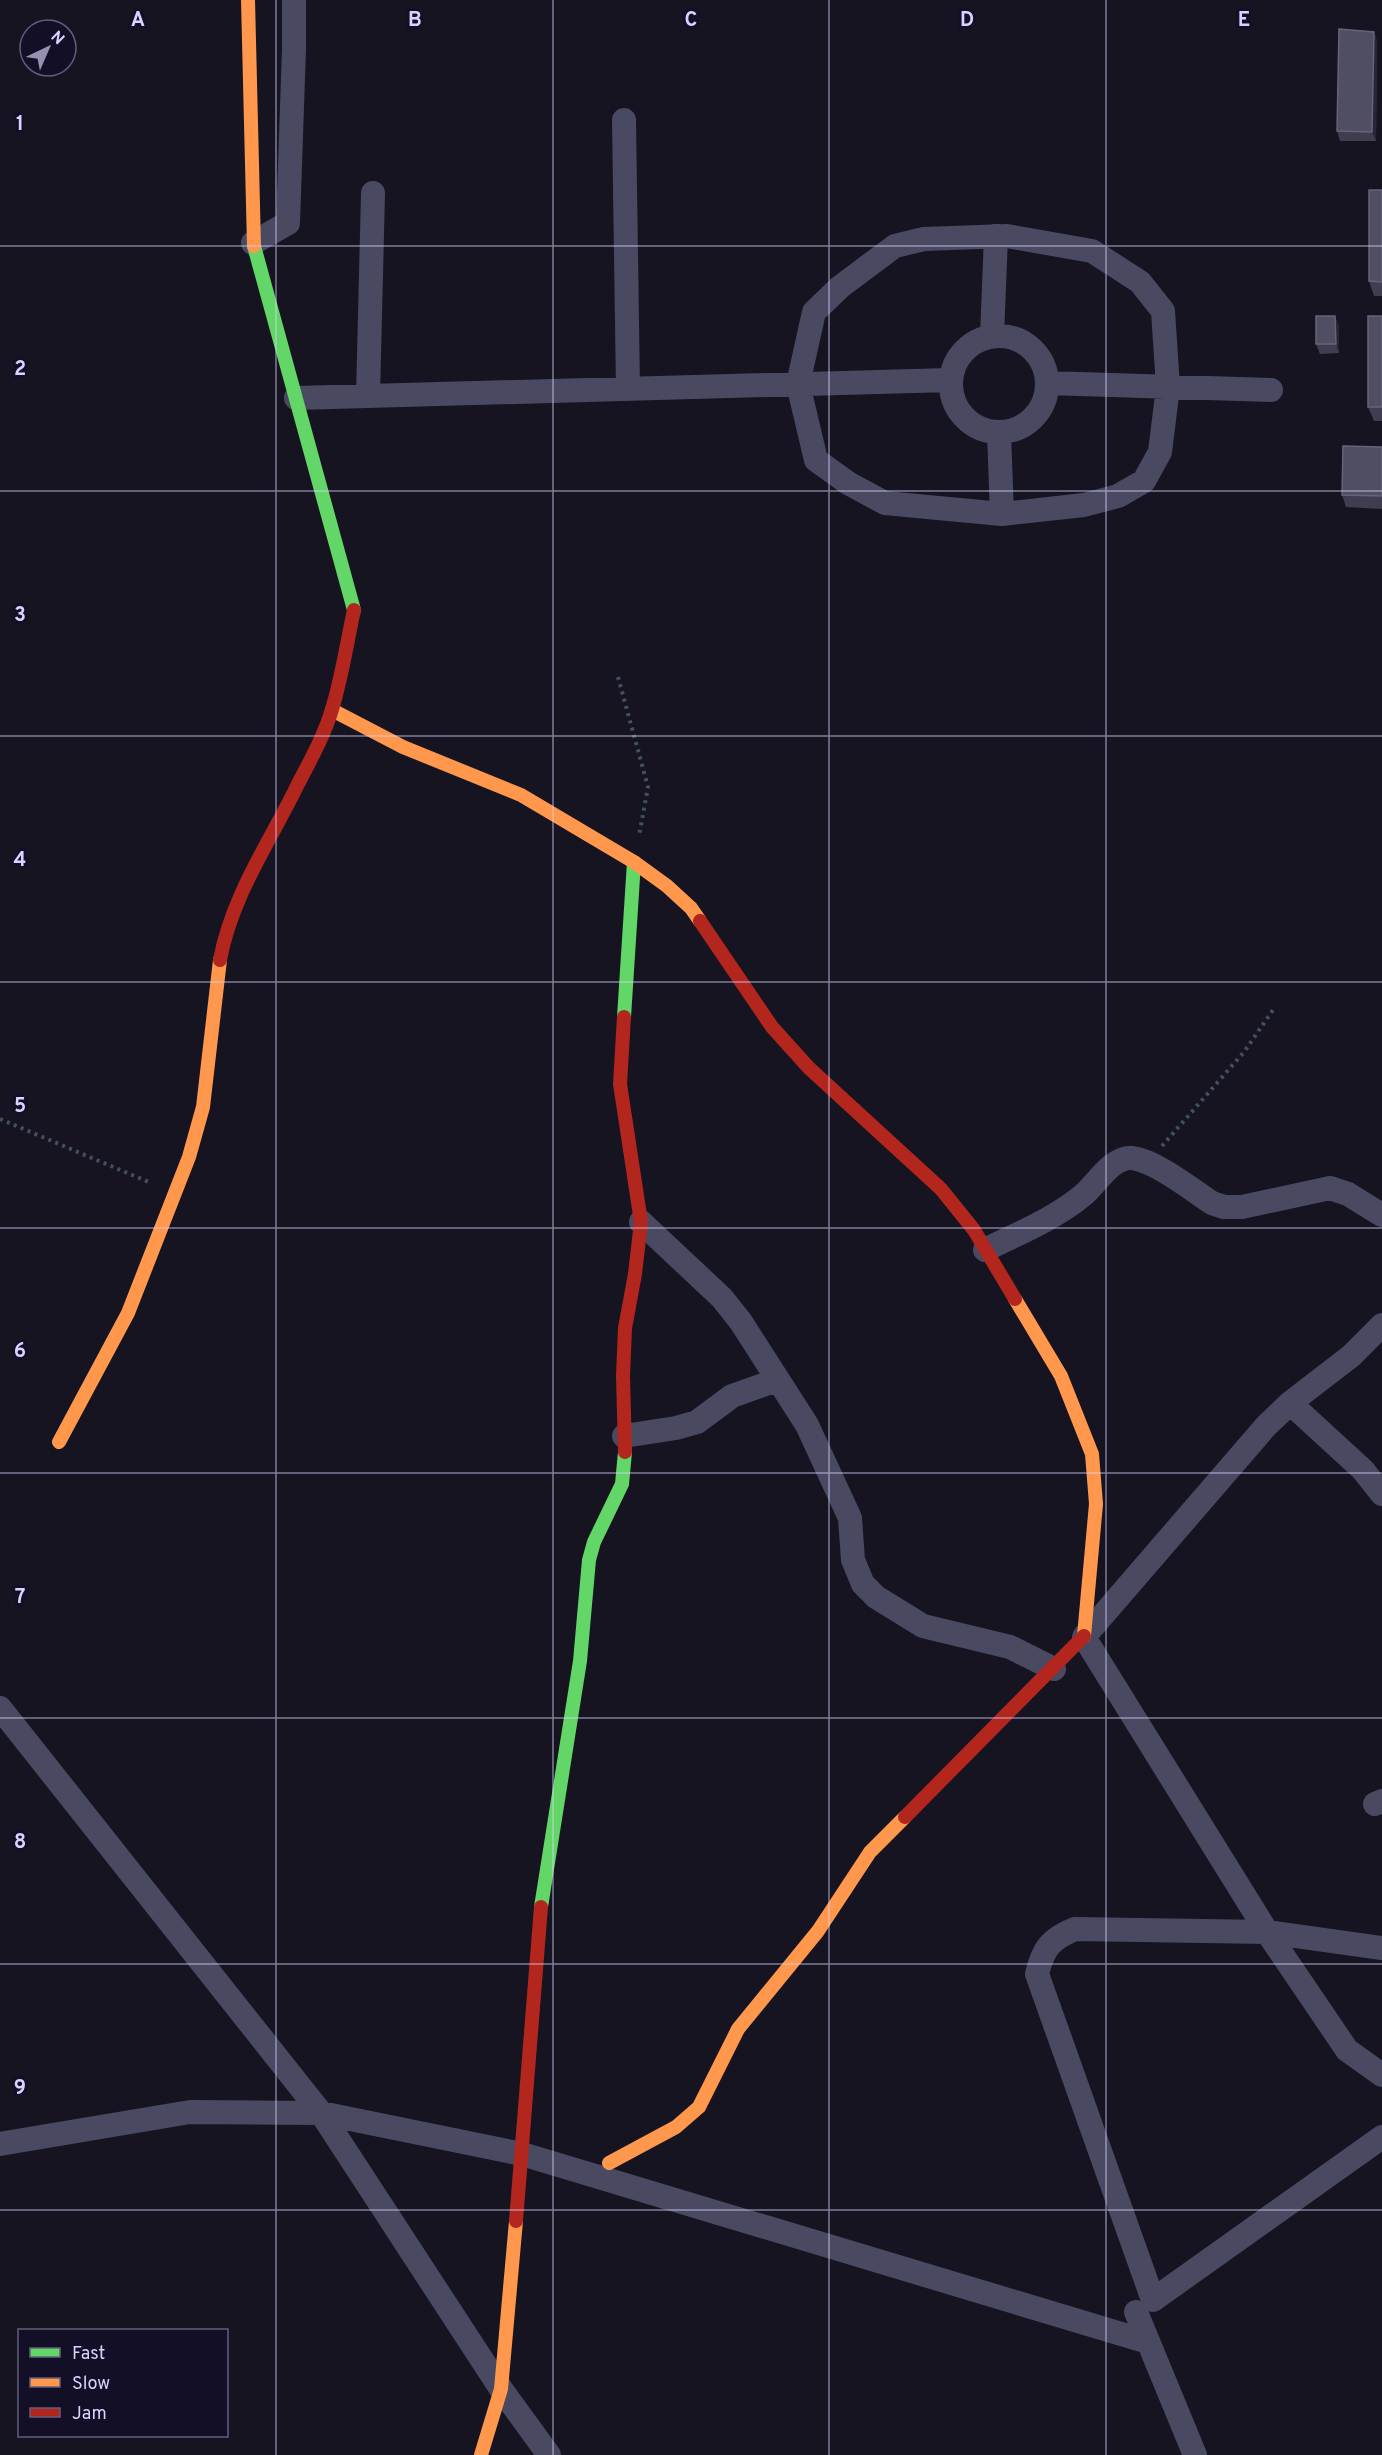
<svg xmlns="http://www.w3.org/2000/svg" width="1382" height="2455" viewBox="0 0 1382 2455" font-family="Overpass,sans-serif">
	<rect width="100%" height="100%" fill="#161421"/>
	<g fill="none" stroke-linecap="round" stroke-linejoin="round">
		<path stroke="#44505f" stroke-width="4" stroke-dasharray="3 4.5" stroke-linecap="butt" d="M 618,677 L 648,787 L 639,836
			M 0,1119 L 151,1183
			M 1162,1146 L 1244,1052 L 1275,1007"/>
		<path stroke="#4a4962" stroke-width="24" d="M 624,120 L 628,389
			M 1007,236 L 1092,251 L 1140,282 L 1163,311 L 1168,387 L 1160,452 L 1144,481 L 1118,496 L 1084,505 L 1002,514 L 885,503 L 848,483 L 816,460 L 798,384 L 814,312 L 840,287 L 895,246 L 924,239 Z
			M 253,243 L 288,223 L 294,49 L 294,0
			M951 384a48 48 0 1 1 96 0a48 48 0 1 1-96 0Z
			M 992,336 L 996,236
			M 1047,383 L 1271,390
			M 368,396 L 373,193
			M 296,398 L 950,380
			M 999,433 L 1002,514
			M 641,1222 L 722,1298 L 741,1322 L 807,1425 L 850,1518 L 853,1560 L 863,1584 L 876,1597 L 923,1626 L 1010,1647 L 1054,1669
			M 985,1250 C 1017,1234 1054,1219 1082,1196 C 1096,1185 1112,1156 1132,1158 C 1156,1161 1191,1189 1212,1203 L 1224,1207 L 1242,1207 L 1330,1188 L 1348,1194 L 1382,1215
			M 1382,1325 L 1351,1356 L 1290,1403 L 1266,1426 L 1084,1637 L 1267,1932 L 1347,2050 L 1382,2075
			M 1290,1403 L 1363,1470 L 1382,1494
			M 624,1436 L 676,1428 L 697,1422 L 732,1396 L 777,1380
			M 0,1708 L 321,2113 L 501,2389 L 549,2455
			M 1375,1804 L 1382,1801
			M 1382,1948 L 1267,1932 L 1075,1929 C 1050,1939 1043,1949 1037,1974 L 1153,2300 L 1382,2137
			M 0,2144 L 190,2112 L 321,2113 L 522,2154 L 1148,2342
			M 1136,2312 L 1195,2455"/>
		<path stroke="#63d668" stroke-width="14" d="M 254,246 L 354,610
			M 624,1017 L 634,862
			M 541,1907 L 580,1661 L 589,1560 L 594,1542 L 622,1484 L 625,1452"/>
		<path stroke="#ff974d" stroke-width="14" d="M 248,0 L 254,246
			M 332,710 L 403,747 L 521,795 L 634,862 L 667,886 L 691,908 L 700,921
			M 1015,1299 L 1061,1376 L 1092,1454 L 1096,1504 L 1084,1636
			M 59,1442 L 128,1313 L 189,1157 L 203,1107 L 220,960
			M 609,2163 L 676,2127 L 699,2107 L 738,2029 L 818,1931 L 870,1852 L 905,1817
			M 481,2455 L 501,2389 L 516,2221"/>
		<path stroke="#b3261e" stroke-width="14" d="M 700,921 L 772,1027 L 809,1068 L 941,1189 L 974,1230 L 1015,1299
			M 220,960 C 232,895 270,842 298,784 C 310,761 325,734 332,709 C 342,677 347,642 354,610
			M 624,1017 L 620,1084 L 641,1222 L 635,1274 L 625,1328 L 623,1376 L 625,1452
			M 905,1817 L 1084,1636
			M 516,2221 L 541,1907"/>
	</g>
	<path fill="#403d50" d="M 1374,32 L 1377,41 L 1376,141 L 1340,141 L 1337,131 Z
		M 1382,190 L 1382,296 L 1374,296 L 1369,281 Z
		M 1382,316 L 1382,421 L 1374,421 L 1368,407 Z
		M 1339,325 L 1339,353 L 1320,354 L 1316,344 Z
		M 1382,447 L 1382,509 L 1346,507 L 1342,495 Z"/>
	<path fill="#282635" d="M 1374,32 L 1377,41 L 1376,141 L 1372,132 Z
		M 1335,316 L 1339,325 L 1339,353 L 1336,344 Z"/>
	<path fill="#504e63" stroke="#66637b" stroke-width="1.5" d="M 1339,29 L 1374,32 L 1372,132 L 1337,131 Z
		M 1369,190 L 1382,190 L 1382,282 L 1369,281 Z
		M 1316,316 L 1335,316 L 1336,344 L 1316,344 Z
		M 1368,316 L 1382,316 L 1382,407 L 1368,407 Z
		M 1343,446 L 1382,447 L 1382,496 L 1342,495 Z"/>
	<path fill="none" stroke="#d9d4ff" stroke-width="1.5" stroke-opacity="0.55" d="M 276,0 L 276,2455M 553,0 L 553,2455M 829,0 L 829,2455M 1106,0 L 1106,2455M 0,246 L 1382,246M 0,491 L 1382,491M 0,736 L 1382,736M 0,982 L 1382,982M 0,1228 L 1382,1228M 0,1473 L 1382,1473M 0,1718 L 1382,1718M 0,1964 L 1382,1964M 0,2210 L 1382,2210"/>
	<g font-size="20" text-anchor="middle" font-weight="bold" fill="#d9d4ff" stroke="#130f26" stroke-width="6" stroke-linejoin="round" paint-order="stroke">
		<text x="138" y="26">A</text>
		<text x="415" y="26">B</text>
		<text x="691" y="26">C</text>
		<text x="967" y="26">D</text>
		<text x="1244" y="26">E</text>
		<text x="20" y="130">1</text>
		<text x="20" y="375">2</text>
		<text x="20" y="621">3</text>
		<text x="20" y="866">4</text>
		<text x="20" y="1112">5</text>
		<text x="20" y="1357">6</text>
		<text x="20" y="1603">7</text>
		<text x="20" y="1848">8</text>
		<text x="20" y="2094">9</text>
	</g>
	<rect x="18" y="2329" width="210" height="108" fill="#130f26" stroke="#625e7d" stroke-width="1.5"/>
	<rect x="30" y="2348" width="30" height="9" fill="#63d668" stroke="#625e7d" stroke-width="1.5"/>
	<text x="72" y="2359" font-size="18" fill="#d9d4ff">Fast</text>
	<rect x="30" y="2378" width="30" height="9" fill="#ff974d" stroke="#625e7d" stroke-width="1.5"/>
	<text x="72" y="2389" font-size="18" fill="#d9d4ff">Slow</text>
	<rect x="30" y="2408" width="30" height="9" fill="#b3261e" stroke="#625e7d" stroke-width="1.5"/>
	<text x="72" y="2419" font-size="18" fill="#d9d4ff">Jam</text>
	<g transform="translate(48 48) rotate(44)"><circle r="28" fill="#130f26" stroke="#625e7d" stroke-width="1.5"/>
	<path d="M0-4.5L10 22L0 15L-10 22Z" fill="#9591b1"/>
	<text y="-9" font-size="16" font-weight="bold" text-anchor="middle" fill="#d9d4ff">N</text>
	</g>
</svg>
